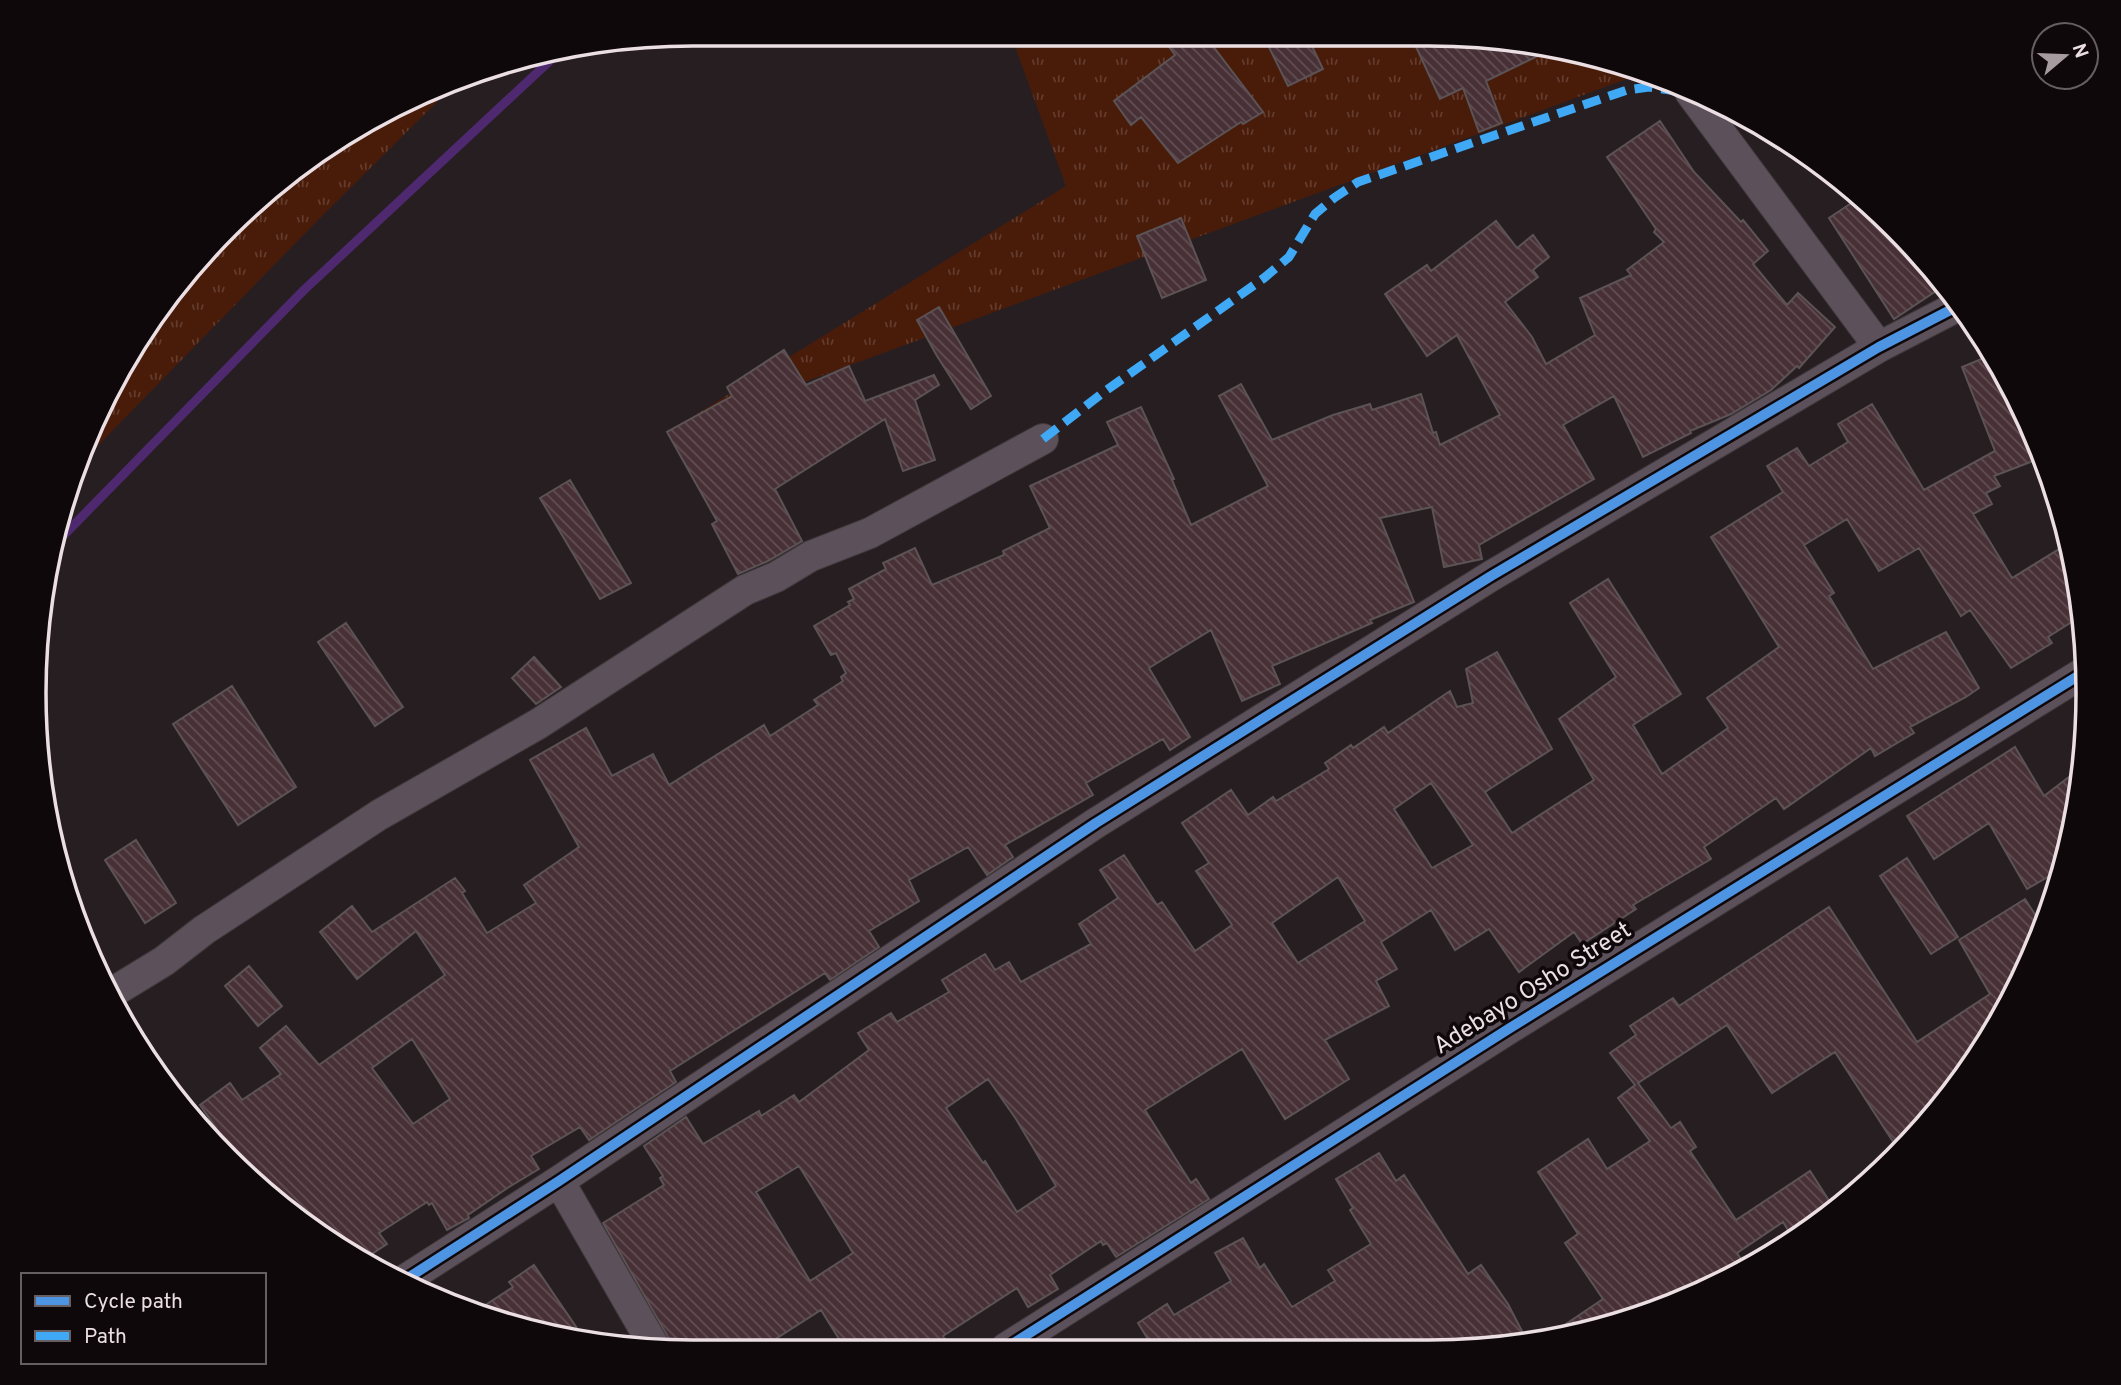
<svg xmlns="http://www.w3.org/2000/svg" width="2121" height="1385" viewBox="0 0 2121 1385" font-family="Overpass,sans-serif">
	<defs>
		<pattern id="grass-tufts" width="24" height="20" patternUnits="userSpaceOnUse" patternTransform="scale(1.75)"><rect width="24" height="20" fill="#491b09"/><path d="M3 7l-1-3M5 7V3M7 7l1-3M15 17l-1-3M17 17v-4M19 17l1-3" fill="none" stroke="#633c2d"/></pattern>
		<pattern id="building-back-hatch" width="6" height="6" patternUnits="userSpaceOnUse" patternTransform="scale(1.75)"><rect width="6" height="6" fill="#473137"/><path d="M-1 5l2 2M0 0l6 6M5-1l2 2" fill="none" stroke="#624e54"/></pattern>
	</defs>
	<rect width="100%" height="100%" fill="#271e22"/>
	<path fill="url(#grass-tufts)" d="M 987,35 L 1515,39 L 1635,76 L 666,433 L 1066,186 L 1013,41 Z
		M 461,78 L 319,219 L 77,467 L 83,441 L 170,291 L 326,145 Z"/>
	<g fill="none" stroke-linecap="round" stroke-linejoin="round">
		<path stroke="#4e296f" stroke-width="9" d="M 60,539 L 304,290 L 555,56"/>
	</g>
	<path fill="url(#building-back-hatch)" stroke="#5b5355" stroke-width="2" fill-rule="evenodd" d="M 1161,36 L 1206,37 L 1263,112 L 1243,124 L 1241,122 L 1178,163 L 1141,117 L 1131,125 L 1114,101 L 1175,55 Z
		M 1264,37 L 1308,38 L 1323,69 L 1288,86 Z
		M 1412,38 L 1515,39 L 1550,50 L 1486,81 L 1502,123 L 1479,132 L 1463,88 L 1440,99 Z
		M 1660,121 L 1694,172 L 1741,222 L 1743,220 L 1768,251 L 1753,264 L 1787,305 L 1798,293 L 1835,327 L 1799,368 L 1797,366 L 1771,390 L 1731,414 L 1690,431 L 1691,433 L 1643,457 L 1614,396 L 1563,425 L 1594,479 L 1479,545 L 1482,559 L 1444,567 L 1432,507 L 1380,518 L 1414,602 L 1370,620 L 1372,623 L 1272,666 L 1280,684 L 1242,701 L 1211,630 L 1149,668 L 1190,737 L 1170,750 L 1163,739 L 1086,783 L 1093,795 L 1005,845 L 1013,857 L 987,875 L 968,847 L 909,880 L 919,901 L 869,931 L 879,947 L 830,980 L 825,973 L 670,1071 L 676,1082 L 589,1140 L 580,1127 L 531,1156 L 539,1169 L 509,1187 L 468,1215 L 469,1218 L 447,1230 L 432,1203 L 429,1205 L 427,1202 L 379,1233 L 387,1244 L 364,1259 L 258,1188 L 211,1131 L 216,1128 L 200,1105 L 230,1083 L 242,1100 L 281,1074 L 260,1048 L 286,1026 L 319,1065 L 445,975 L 416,931 L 357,979 L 320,932 L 352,906 L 372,932 L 455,878 L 465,891 L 462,893 L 487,933 L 536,903 L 524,885 L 579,847 L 530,760 L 586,728 L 612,776 L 653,754 L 669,785 L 764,725 L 770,736 L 818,705 L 814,700 L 843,681 L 841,677 L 846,673 L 836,653 L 831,655 L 814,626 L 850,605 L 848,602 L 854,599 L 849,589 L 886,569 L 883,563 L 915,548 L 932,585 L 1004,555 L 1003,551 L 1050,528 L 1030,486 L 1118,445 L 1107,422 L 1141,407 L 1174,479 L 1172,480 L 1191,525 L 1268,486 L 1219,396 L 1241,384 L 1272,440 L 1333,415 L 1370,404 L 1372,410 L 1421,394 L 1433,433 L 1436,432 L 1440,445 L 1500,415 L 1457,335 L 1427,356 L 1385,294 L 1427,265 L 1431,271 L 1496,221 L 1517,248 L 1533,235 L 1549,257 L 1533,270 L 1538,277 L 1505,302 L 1532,337 L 1546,364 L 1595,335 L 1580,298 L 1631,275 L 1627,270 L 1664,242 L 1654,232 L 1656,229 L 1607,157 ZM 412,1039 L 450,1099 L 413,1124 L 372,1068 Z
		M 1862,196 L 1945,285 L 1894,319 L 1829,218 Z
		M 1181,218 L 1206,280 L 1162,298 L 1137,236 Z
		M 939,307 L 991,396 L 971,409 L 937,356 L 917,320 Z
		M 784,350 L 806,385 L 849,366 L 865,401 L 934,375 L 939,385 L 915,400 L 935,460 L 903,471 L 885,419 L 775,489 L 802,541 L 768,561 L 738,574 L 712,524 L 717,521 L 667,432 L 732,396 L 727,387 Z
		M 1991,355 L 2020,401 L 2041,458 L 1994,476 L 2000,486 L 1986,493 L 1992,504 L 1973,514 L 2012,578 L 2069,543 L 2081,616 L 2048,637 L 2052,643 L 2011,668 L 1970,610 L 1961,616 L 1919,548 L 1879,571 L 1847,519 L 1804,545 L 1834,593 L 1829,596 L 1873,669 L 1946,632 L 1979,688 L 1966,697 L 1910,727 L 1914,733 L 1875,756 L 1871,748 L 1784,809 L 1776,798 L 1704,847 L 1711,859 L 1633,905 L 1636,909 L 1582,944 L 1574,932 L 1519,972 L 1489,929 L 1455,950 L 1431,910 L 1381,942 L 1397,969 L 1376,981 L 1389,1006 L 1325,1040 L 1349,1079 L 1285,1119 L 1242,1049 L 1145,1110 L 1191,1183 L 1196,1179 L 1209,1199 L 1116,1257 L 1107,1243 L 1103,1245 L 1101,1241 L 1050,1275 L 1058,1289 L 1028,1307 L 1017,1288 L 943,1336 L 950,1348 L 844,1347 L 821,1310 L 763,1347 L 673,1346 L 603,1223 L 664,1185 L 660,1178 L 663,1176 L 644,1146 L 686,1117 L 703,1144 L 759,1111 L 761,1116 L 794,1095 L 799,1102 L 869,1050 L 858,1033 L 891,1013 L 897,1022 L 949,992 L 942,980 L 985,954 L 995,970 L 1009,962 L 1021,982 L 1091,944 L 1079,924 L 1118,898 L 1100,870 L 1124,855 L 1157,905 L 1162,902 L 1195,951 L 1232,925 L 1196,871 L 1209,863 L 1182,823 L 1231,790 L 1248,815 L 1273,797 L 1276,801 L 1329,769 L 1325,763 L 1351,745 L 1353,748 L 1384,727 L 1388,733 L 1450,691 L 1457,707 L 1473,703 L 1466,669 L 1497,652 L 1552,749 L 1485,792 L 1512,833 L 1594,780 L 1559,719 L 1616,677 L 1570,603 L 1608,579 L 1681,694 L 1633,725 L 1662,774 L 1728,728 L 1707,698 L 1779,647 L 1711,537 L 1783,492 L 1767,466 L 1797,448 L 1809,466 L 1848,442 L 1838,424 L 1872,404 L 1924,490 L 1995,451 L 1962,367 ZM 1431,783 L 1473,845 L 1432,868 L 1394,809 ZM 1338,877 L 1365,921 L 1298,963 L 1272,923 ZM 988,1079 L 1016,1119 L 1056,1186 L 1017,1212 L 985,1161 L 983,1163 L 946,1108 ZM 799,1166 L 853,1253 L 810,1281 L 756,1192 Z
		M 570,480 L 631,583 L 600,599 L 540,498 Z
		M 346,623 L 403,707 L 375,726 L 318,642 Z
		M 534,657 L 561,687 L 536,704 L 512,678 Z
		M 232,686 L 296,787 L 238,825 L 173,724 Z
		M 2015,747 L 2044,796 L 2082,767 L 2082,779 L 2061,869 L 2027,889 L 1989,823 L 1934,859 L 1907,816 Z
		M 136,840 L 176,903 L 145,923 L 105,860 Z
		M 1907,858 L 1958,937 L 1931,954 L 1880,876 Z
		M 2025,899 L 2043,927 L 1999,1022 L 1924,1127 L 1899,1151 L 1835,1052 L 1772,1093 L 1727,1025 L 1638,1083 L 1671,1128 L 1680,1122 L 1696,1147 L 1690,1151 L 1736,1220 L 1810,1171 L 1835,1210 L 1793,1238 L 1783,1222 L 1737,1253 L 1746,1267 L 1720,1284 L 1599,1329 L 1545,1338 L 1603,1299 L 1565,1243 L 1578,1234 L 1538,1172 L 1588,1139 L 1607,1169 L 1650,1141 L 1618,1098 L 1635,1085 L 1610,1053 L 1636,1035 L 1630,1026 L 1673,998 L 1679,1006 L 1829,907 L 1917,1042 L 1990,994 L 1959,940 Z
		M 249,966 L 282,1006 L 258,1026 L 225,986 Z
		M 1379,1153 L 1396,1181 L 1404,1175 L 1468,1274 L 1481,1265 L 1508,1304 L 1527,1341 L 1471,1350 L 1154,1349 L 1138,1323 L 1167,1304 L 1174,1315 L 1231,1281 L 1215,1253 L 1243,1238 L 1260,1268 L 1264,1264 L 1292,1307 L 1335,1281 L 1328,1270 L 1371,1244 L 1350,1210 L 1353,1208 L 1336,1179 Z
		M 534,1265 L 585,1340 L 481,1308 L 513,1287 L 509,1282 Z"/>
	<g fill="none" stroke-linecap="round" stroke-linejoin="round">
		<g stroke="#423a3d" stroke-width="32">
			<path id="minor" d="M 1690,92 L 1879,347
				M 110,994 L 164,961 L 204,930 L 379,815 L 538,724 L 745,590 L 776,577 L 811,556 L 870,533 L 1043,439
				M 559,1181 L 654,1346
				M 400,1283 L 559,1181 L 1096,823 L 1491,576 L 1879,347 L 1960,305
				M 1006,1348 L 1510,1028 L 2086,671"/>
		</g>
		<use href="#minor" stroke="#5c515a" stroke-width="30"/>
		<path stroke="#3fa9f5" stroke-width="9" stroke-dasharray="18 9" stroke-linecap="butt" d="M 1043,439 L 1104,392 L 1264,278 L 1289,257 L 1315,214 L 1334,198 L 1358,182 L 1627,90 L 1649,87 L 1690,93"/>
		<g stroke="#0f080b" stroke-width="15">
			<path id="cycleway" d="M 400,1283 L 559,1181 L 1096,823 L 1491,576 L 1879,347 L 1960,305
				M 1006,1348 L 1510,1028 L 2086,671"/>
		</g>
		<use href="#cycleway" stroke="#4d94e3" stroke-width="10"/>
	</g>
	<g text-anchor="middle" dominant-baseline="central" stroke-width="7" stroke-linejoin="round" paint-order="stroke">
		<g font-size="24" fill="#ebdfe3" stroke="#0f080b">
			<text transform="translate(1533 989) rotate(-32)">Adebayo Osho Street</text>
		</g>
	</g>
	<path d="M0 0H2121V1385H0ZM693 46H1429A647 647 0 0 1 2076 693V693A647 647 0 0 1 1429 1340H693A647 647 0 0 1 46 693V693A647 647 0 0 1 693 46Z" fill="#0f080b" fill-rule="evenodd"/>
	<path fill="none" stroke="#ebdfe3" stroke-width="3.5" d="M693 46H1429A647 647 0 0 1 2076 693V693A647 647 0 0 1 1429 1340H693A647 647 0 0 1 46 693V693A647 647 0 0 1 693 46Z"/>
	<rect x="21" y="1273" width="245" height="91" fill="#0f080b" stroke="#675e61" stroke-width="2"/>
	<rect x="35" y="1296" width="35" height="10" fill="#4d94e3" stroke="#675e61" stroke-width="2"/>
	<text x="84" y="1308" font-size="21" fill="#ebdfe3">Cycle path</text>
	<rect x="35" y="1331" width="35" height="10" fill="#3fa9f5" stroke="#675e61" stroke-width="2"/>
	<text x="84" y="1343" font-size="21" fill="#ebdfe3">Path</text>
	<g transform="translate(2065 56) rotate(71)"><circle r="33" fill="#0f080b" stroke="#675e61" stroke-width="2"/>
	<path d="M0-5L12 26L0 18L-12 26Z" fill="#a69b9f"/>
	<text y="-10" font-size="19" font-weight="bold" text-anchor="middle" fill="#ebdfe3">N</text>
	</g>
</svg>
